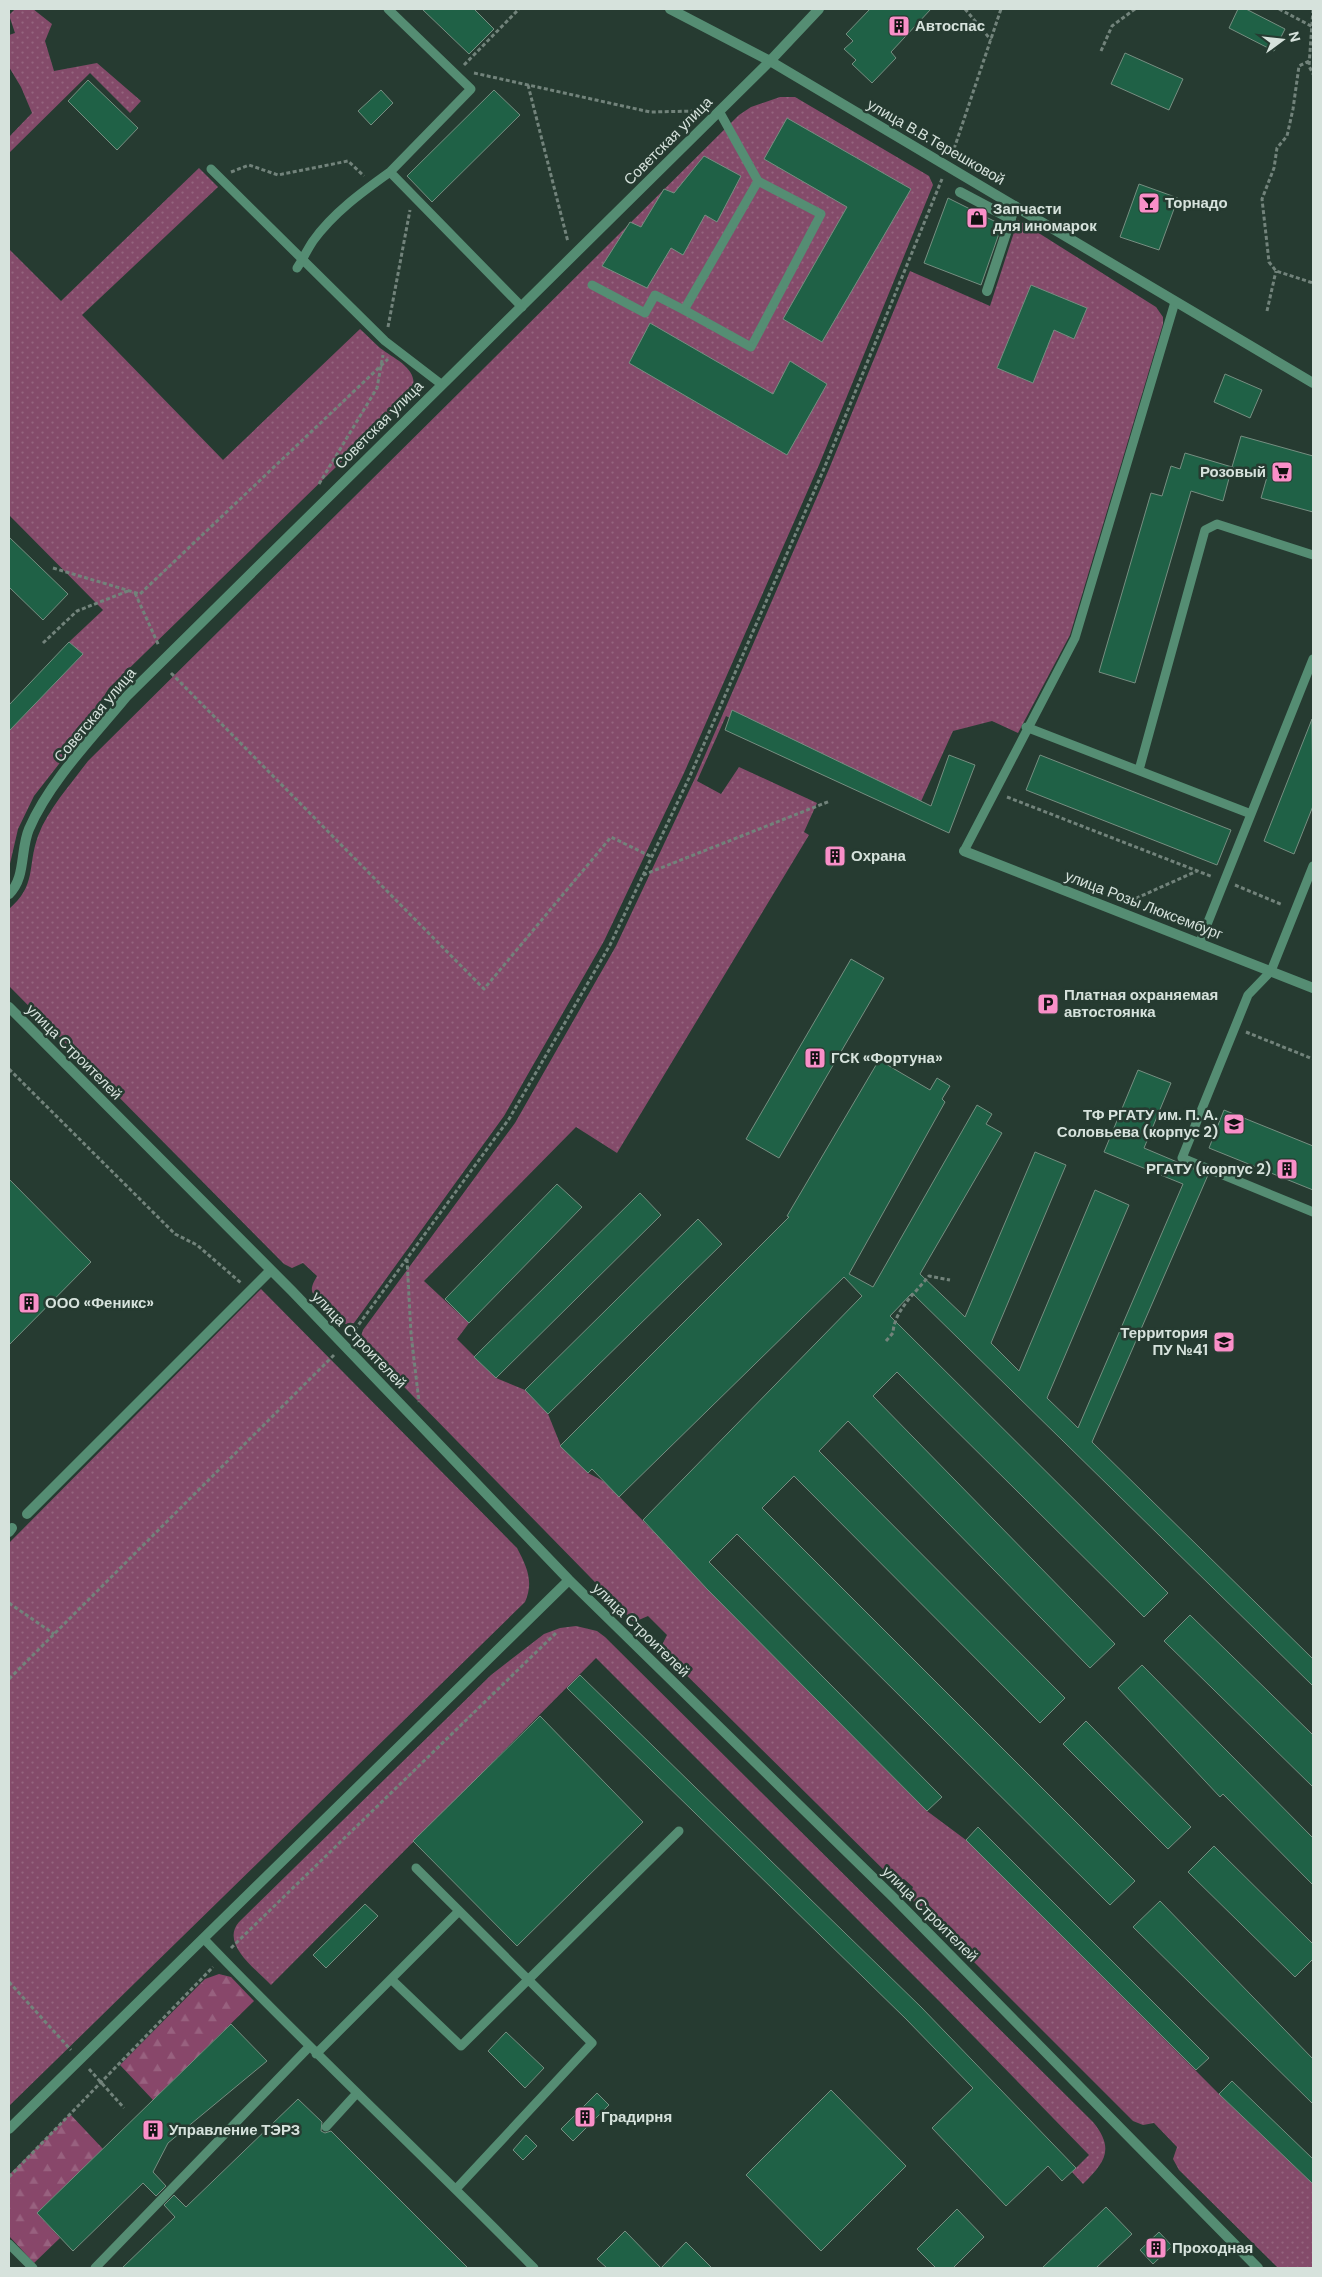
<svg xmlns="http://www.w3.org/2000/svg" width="1322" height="2277" viewBox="0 0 1322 2277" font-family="'DM Sans',sans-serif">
	<defs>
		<pattern id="grass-dots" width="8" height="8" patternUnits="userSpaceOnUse" patternTransform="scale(1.25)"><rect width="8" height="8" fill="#844b6a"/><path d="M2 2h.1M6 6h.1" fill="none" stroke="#95657f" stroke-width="1.8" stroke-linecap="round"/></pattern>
		<pattern id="forest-firs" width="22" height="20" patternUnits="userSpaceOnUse" patternTransform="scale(1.25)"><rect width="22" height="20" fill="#88476a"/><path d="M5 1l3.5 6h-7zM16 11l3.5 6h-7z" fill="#98617f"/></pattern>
	</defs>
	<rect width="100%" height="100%" fill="#263b31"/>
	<path fill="url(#grass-dots)" d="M 15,9 L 33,9 L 52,24 L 45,41 L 54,71 L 97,63 L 141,101 L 130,113 L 90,73 L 9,153 L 9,137 L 32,113 L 21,87 L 9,67 L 9,35 L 15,33 L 9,15 Z
		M 780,97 L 795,97 L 929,176 L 933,185 L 819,465 L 684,773 L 604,941 L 504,1116 L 354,1323 L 350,1326 C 341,1323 314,1300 312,1291 C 311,1286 315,1280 317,1276 L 303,1263 L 292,1268 L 284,1264 L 9,986 L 9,909 C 37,885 27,867 38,836 C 48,809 71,784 88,761 L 739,115 L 751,107 Z
		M 199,168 L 218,187 L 82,315 L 223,460 L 360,329 C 367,335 373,342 380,348 C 396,360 422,370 411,394 L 109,688 L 73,746 L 34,796 L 18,829 L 9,868 L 9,731 L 83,654 L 69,642 L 103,610 L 9,515 L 9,249 L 61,301 Z
		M 1018,220 L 1156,307 L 1163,317 L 1163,324 L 1070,635 L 1018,733 L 992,721 L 953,731 L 918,808 L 726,716 L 697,781 L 721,794 L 739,767 L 817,803 L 804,832 L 809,835 L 617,1153 L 576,1127 L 424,1281 L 469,1323 L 457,1339 L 496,1378 L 525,1390 L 548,1414 L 561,1446 L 588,1473 L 605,1482 L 927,1811 L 966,1840 L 1219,2094 L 1313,2184 L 1313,2268 L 1278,2268 L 1179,2170 L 1173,2159 L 1177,2147 L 1154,2123 L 1143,2125 L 1133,2121 L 909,1897 L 913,1887 L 904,1879 L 895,1881 L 660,1649 L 667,1635 L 648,1616 L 634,1622 L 368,1350 L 361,1336 L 363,1330 L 515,1123 L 616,946 L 696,776 L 829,469 L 910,271 L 990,306 Z
		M 261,1289 L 517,1548 C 527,1567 534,1582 525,1602 L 9,2106 L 9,1543 Z
		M 576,1626 L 597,1631 L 605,1637 L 1093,2122 C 1115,2149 1105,2162 1083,2184 L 1072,2172 L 1089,2155 L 942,2004 L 596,1658 L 271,1985 C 256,1969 220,1944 239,1922 L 491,1675 L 544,1634 L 560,1628 Z"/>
	<path fill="url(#forest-firs)" d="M 219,1974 L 231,1977 L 254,2001 L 153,2100 L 120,2065 L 205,1979 Z
		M 70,2114 L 103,2149 L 37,2213 L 60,2238 L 34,2263 L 9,2236 L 9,2175 Z"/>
	<path fill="#1f6146" stroke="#768e81" d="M 422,9 L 474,9 L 494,29 L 469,54 Z
		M 870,9 L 931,9 L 891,52 L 896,58 L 872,83 L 852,64 L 856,60 L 844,49 L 853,41 L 846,34 Z
		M 1238,9 L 1246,9 L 1285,29 L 1274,51 L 1229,28 Z
		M 1125,53 L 1183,79 L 1169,110 L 1111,84 Z
		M 88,80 L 138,128 L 117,150 L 68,101 Z
		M 381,90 L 393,103 L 371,125 L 358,111 Z
		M 494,90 L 520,115 L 432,202 L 407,176 Z
		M 787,118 L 911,189 L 822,342 L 783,319 L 847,207 L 764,159 Z
		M 704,156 L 741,176 L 717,222 L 705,215 L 683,255 L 671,248 L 647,288 L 602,266 L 630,222 L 641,227 L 664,189 L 674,193 Z
		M 1139,184 L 1178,198 L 1159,250 L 1120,237 Z
		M 948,198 L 1002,225 L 981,285 L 924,263 Z
		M 1031,285 L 1087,308 L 1074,339 L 1054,330 L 1033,383 L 997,368 Z
		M 650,323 L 773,394 L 790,361 L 827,384 L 787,455 L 629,363 Z
		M 1225,374 L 1262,390 L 1250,418 L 1214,402 Z
		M 1241,436 L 1313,456 L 1313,512 L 1261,498 L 1267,477 L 1232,467 Z
		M 1185,453 L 1232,467 L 1223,501 L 1191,491 L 1135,683 L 1099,672 L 1151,493 L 1162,496 L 1171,466 L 1180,469 Z
		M 9,537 L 68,594 L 43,620 L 9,587 Z
		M 69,642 L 83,654 L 9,731 L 9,705 Z
		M 732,710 L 931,806 L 949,755 L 975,765 L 949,833 L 725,730 Z
		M 1312,719 L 1313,806 L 1294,854 L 1264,841 Z
		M 1040,755 L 1231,830 L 1217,865 L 1026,790 Z
		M 851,959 L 884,978 L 779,1158 L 746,1139 Z
		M 879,1060 L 930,1090 L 937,1078 L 950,1086 L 942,1099 L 945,1102 L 849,1274 L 873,1287 L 977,1105 L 992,1114 L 986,1124 L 1002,1133 L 920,1274 L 965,1317 L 1035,1152 L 1066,1165 L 991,1343 L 1019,1371 L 1095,1190 L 1129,1205 L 1047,1398 L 1078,1428 L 1183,1184 L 1104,1152 L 1138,1070 L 1171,1083 L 1144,1148 L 1208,1175 L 1092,1442 L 1313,1659 L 1313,1686 L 912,1293 L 890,1316 L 1168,1593 L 1144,1617 L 897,1372 L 873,1396 L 1115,1644 L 1090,1668 L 848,1421 L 819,1451 L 1065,1698 L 1040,1723 L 794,1476 L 762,1508 L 1135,1881 L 1110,1905 L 737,1534 L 709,1562 L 942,1797 L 927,1811 L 707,1589 L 643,1520 L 862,1296 L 844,1277 L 619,1497 L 592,1469 L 588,1473 L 560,1446 L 789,1217 L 787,1216 Z
		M 1224,1110 L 1313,1146 L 1313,1190 L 1209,1148 Z
		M 9,1179 L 91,1262 L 9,1345 Z
		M 557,1184 L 582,1207 L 469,1323 L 445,1299 Z
		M 640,1193 L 661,1215 L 496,1378 L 474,1357 Z
		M 698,1219 L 722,1244 L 548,1414 L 525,1390 Z
		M 1190,1615 L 1313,1735 L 1313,1787 L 1164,1641 Z
		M 1142,1665 L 1313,1838 L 1313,1885 L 1223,1794 L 1220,1797 L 1118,1688 Z
		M 580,1675 L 921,2007 L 1076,2168 L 1062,2181 L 1048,2166 L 1006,2206 L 932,2128 L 973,2088 L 906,2019 L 567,1688 Z
		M 540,1716 L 643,1822 L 517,1946 L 413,1841 Z
		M 1086,1721 L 1191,1827 L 1168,1849 L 1063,1744 Z
		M 978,1827 L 1209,2058 L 1196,2070 L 966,1840 Z
		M 1214,1846 L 1313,1944 L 1313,1959 L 1295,1977 L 1188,1872 Z
		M 1160,1901 L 1313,2059 L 1313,2104 L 1133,1927 Z
		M 365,1904 L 378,1916 L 326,1968 L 313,1955 Z
		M 231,2024 L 267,2061 L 168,2143 L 153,2172 L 166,2186 L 156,2196 L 143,2183 L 73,2251 L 37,2213 Z
		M 506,2032 L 544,2068 L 525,2088 L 488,2051 Z
		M 1232,2081 L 1313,2159 L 1313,2184 L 1219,2094 Z
		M 831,2090 L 906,2166 L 821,2251 L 746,2175 Z
		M 597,2093 L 609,2105 L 573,2141 L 561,2129 Z
		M 298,2099 L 322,2122 L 321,2131 L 325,2133 L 331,2131 L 468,2268 L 122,2268 L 175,2217 L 164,2205 L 174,2195 L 186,2207 Z
		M 526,2135 L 537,2146 L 523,2160 L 513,2150 Z
		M 1106,2207 L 1132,2234 L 1096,2268 L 1042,2268 Z
		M 957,2209 L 984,2237 L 953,2268 L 936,2268 L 917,2249 Z
		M 625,2231 L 661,2268 L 686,2242 L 712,2268 L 607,2268 L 597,2259 Z
		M 1159,2232 L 1172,2246 L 1153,2264 L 1140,2250 Z"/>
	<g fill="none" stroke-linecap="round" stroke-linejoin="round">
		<path stroke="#72837b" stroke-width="3" stroke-dasharray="4 2.5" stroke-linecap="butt" d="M 965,9 L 991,40
			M 1279,9 L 1313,27
			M 1313,9 L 1309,66 L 1313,74
			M 1101,51 L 1112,26 L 1135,9
			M 1309,61 L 1299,66 L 1293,109 L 1287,136 L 1277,148 L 1274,168 L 1262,199 L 1269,262 L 1276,271 L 1313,283
			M 464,65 L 519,9
			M 474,73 L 650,112 L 699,111
			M 528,85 L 568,242
			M 952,155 L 1001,9
			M 231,172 L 249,165 L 278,175 L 348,161 L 364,176
			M 1267,311 L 1276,271
			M 388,327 L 410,210
			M 319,484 L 377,388 L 383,355
			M 53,568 L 140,594 L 388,359
			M 135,593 L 159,646
			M 43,643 L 77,611 L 128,591
			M 171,673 L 484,989 L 611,837 L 652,857
			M 1007,797 L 1213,877
			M 643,875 L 830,801
			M 1235,885 L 1283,905
			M 1130,901 L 1197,871
			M 1246,1032 L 1313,1059
			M 9,1069 L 175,1234 L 197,1245 L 241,1283
			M 407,1259 L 411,1334 L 419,1402
			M 351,1335 L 509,1119 L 610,945 L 690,776 L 823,471 L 942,179
			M 886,1341 L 893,1333 C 894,1311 915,1293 929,1276 L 950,1280
			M 9,1603 L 54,1634
			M 9,1679 L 334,1355
			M 231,1948 L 557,1632
			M 9,1982 L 71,2050
			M 89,2069 L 124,2108
			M 9,2177 L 213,1967"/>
		<path stroke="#558d73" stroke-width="9" d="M 388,9 L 471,89 L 390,172 L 522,307
			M 719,111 L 758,181 L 821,214 L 751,347 L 684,310 L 758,181
			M 211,169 L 385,341 L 441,384
			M 297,268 C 303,259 307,250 313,241 C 333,213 362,192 390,172
			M 592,285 L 645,313 L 655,295 L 684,310
			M 1026,727 L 1251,814
			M 1139,770 L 1205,530 L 1217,524 L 1313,555
			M 964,851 L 1075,638 L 1175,302
			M 1313,866 L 1271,971 L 1248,995 L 1182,1158 L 1313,1212
			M 1200,942 L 1313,659
			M 416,1868 L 592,2043 L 456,2189
			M 204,1939 C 311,2051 425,2157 534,2268
			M 391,1979 L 461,2046 L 679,1831
			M 316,2054 L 459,1911
			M 326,2127 L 357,2093
			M 9,2244 L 33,2268
			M 95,2268 L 309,2047"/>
		<path stroke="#558d73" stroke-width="10" d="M 960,192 L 1011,219
			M 987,291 L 1015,206
			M 964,851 L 1313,988
			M 9,894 C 26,878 20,850 29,829 C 49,782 93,737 126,697 L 770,61
			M 9,1007 L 292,1291 L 569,1580 L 894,1898 L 1258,2268
			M 27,1514 L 270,1271
			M 9,1532 L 12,1528
			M 9,2129 L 569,1580"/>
		<path stroke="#558d73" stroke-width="10" d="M 670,9 L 770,61 L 1313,383
			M 770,61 L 819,9"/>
	</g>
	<defs>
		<g id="building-square" transform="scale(1.125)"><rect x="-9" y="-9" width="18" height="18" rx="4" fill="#f98fc8" stroke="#263b31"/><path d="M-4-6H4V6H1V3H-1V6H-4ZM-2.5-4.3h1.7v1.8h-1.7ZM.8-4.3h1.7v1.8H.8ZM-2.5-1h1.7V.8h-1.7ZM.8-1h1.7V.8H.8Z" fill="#111"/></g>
		<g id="bar-square" transform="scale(1.125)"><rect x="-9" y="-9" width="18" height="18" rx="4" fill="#f98fc8" stroke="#263b31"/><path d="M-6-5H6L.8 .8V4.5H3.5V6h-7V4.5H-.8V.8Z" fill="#111"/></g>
		<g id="shop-square" transform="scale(1.125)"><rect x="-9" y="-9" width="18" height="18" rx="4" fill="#f98fc8" stroke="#263b31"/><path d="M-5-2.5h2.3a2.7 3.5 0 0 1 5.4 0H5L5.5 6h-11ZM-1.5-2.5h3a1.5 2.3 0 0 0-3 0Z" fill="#111"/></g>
		<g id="supermarket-square" transform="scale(1.125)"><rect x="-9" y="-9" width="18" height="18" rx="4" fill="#f98fc8" stroke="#263b31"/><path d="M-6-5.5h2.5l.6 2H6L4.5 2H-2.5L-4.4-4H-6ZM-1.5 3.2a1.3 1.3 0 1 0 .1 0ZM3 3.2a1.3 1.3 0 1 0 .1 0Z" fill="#111"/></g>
		<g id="parking-square" transform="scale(1.125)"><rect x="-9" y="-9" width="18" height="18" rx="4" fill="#f98fc8" stroke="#263b31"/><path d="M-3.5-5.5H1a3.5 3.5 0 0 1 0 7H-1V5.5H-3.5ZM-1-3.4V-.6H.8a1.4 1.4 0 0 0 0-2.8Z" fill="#111"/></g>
		<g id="university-square" transform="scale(1.125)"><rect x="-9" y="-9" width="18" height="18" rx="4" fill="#f98fc8" stroke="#263b31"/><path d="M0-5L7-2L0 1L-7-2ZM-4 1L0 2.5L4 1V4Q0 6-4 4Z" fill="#111"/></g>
	</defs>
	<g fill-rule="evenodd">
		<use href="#building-square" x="899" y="26"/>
		<use href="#bar-square" x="1149" y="203"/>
		<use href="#shop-square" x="977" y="218"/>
		<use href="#supermarket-square" x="1282" y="472"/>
		<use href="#building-square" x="835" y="856"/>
		<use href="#parking-square" x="1048" y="1004"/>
		<use href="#building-square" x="815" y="1058"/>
		<use href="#university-square" x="1234" y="1124"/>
		<use href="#building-square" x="1287" y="1169"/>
		<use href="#building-square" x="29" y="1303"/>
		<use href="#university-square" x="1224" y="1342"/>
		<use href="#building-square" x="585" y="2117"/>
		<use href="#building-square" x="153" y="2130"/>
		<use href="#building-square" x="1156" y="2248"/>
	</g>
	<g text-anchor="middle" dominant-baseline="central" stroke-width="5" stroke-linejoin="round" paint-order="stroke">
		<g font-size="15" font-weight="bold" fill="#d6e2dc" stroke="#263b31" text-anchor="start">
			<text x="915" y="26">Автоспас</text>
			<text x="1165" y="203">Торнадо</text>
			<text x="993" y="209">Запчасти<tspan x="993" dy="17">для иномарок</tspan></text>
			<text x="1266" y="472" text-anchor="end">Розовый</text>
			<text x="851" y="856">Охрана</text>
			<text x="1064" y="995">Платная охраняемая<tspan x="1064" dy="17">автостоянка</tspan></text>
			<text x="831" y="1058">ГСК «Фортуна»</text>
			<text x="1218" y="1115" text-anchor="end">ТФ РГАТУ им. П. А.<tspan x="1218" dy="17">Соловьева (корпус 2)</tspan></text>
			<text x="1271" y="1169" text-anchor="end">РГАТУ (корпус 2)</text>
			<text x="45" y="1303">ООО «Феникс»</text>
			<text x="1208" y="1333" text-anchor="end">Территория<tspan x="1208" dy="17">ПУ №41</tspan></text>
			<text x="601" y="2117">Градирня</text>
			<text x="169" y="2130">Управление ТЭРЗ</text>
			<text x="1172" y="2248">Проходная</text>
		</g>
		<g font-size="15" fill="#d6e2dc" stroke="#263b31">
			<text transform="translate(668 141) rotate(-45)">Советская улица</text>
			<text transform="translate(936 142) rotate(30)">улица В.В.Терешковой</text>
			<text transform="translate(379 425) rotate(-45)">Советская улица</text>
			<text transform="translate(95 715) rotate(-50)">Советская улица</text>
			<text transform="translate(1144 905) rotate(21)">улица Розы Люксембург</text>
			<text transform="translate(74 1052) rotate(45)">улица Строителей</text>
			<text transform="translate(359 1340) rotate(46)">улица Строителей</text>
			<text transform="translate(641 1630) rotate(44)">улица Строителей</text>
			<text transform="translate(930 1914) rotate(45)">улица Строителей</text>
		</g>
	</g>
	<rect width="1322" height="2277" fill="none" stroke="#d6e2dc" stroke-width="20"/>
	<g transform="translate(1282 40) rotate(75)" stroke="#263b31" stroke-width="4" paint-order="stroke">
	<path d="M0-4L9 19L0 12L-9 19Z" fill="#d6e2dc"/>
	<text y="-8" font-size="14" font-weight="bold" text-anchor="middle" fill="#d6e2dc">N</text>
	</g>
</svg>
